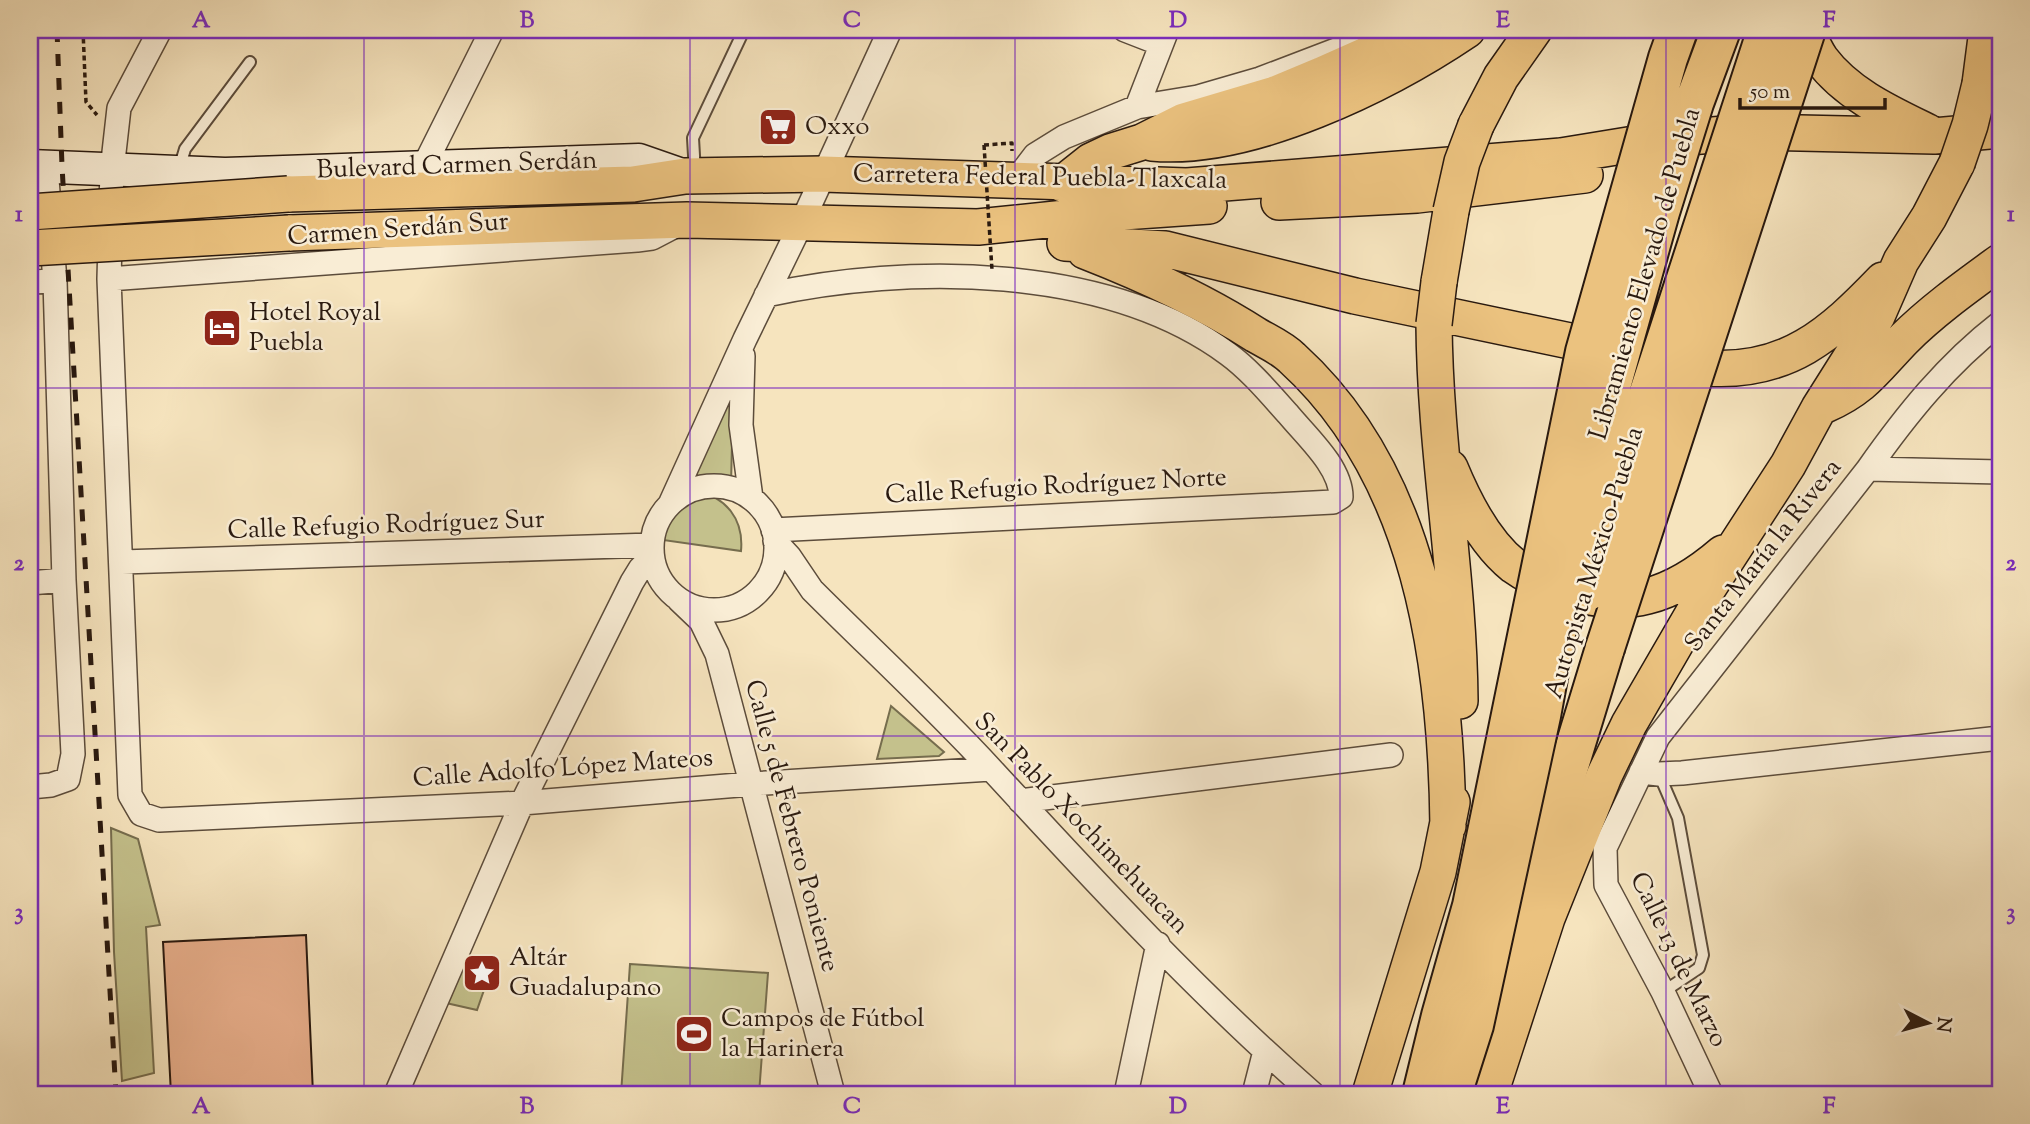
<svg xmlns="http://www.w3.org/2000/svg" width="2030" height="1124" viewBox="0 0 2030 1124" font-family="'Sorts Mill Goudy',serif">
	<rect width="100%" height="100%" fill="#f6e4be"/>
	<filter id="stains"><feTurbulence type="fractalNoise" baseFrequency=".00286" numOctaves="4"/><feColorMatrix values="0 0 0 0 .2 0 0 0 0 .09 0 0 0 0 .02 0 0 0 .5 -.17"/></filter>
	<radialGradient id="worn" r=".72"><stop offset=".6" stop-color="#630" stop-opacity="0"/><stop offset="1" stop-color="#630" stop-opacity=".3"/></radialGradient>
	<path fill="#c4c18c" stroke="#766d4e" stroke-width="2" d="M 722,398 L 733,402 L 731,485 L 687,473 Z
		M 696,491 C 726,497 744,519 741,551 L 656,539 C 662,514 674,502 696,491 Z
		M 891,706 L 944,752 L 939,756 L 877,759 Z
		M 111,828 L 138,839 L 160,925 L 146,927 L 154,1073 L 122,1081 L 114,952 Z
		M 464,964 L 491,970 L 477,1010 L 446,1003 Z
		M 630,964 L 768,973 L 759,1094 L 621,1094 Z"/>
	<path fill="#e8af8c" stroke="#29190f" stroke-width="2" d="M 306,935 L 313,1094 L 171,1094 L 163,942 Z"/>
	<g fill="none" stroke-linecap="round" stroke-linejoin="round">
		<g stroke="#5c4c3b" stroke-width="14">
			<path id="service" d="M 179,169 L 185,149 L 250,62
				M 695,173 L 693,138 L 744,30
				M 1659,774 L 1678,818 L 1703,955 L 1699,968 L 1663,992
				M 1641,1093 L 1642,1094"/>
		</g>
		<g stroke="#5c4c3b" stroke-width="26">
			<path id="minor" d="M 160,30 L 119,108 L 112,170 L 109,279 L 130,795 L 141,814 L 159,820 L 522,803 L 751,784 L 991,769
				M 1125,30 L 1161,44
				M 1137,107 L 1167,30
				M 424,166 L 492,30
				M 1016,180 L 1035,155 L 1064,137 L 1137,107 L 1198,97 L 1260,79 L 1357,42
				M 109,279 L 637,240 L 652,238 L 675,226
				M 30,282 L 55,281
				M 766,295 C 908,264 1106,264 1228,354 C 1250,370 1270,394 1288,414 C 1307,437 1341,467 1341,497 L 1333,502 L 773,530
				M 743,356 L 741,425 L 751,498
				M 1868,469 L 2000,472
				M652 548a62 62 0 1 1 124 0a62 62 0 1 1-124 0Z
				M 671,502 L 745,339 L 802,222 L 890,30
				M 775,541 L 789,556 L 812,590 C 872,650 935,708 992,770 C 1095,882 1199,994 1313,1094
				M 122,562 L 652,545
				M 30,583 L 64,580
				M 679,600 L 701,621 L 717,654 L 833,1094
				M 1641,772 L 1659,774 L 1682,773 L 2000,738
				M 30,787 L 51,785 L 68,779 L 73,754 L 64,580 L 55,281 L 46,167
				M 1020,801 L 1391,755
				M 396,1094 L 522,803 L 632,582 L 640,569 L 652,557
				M 1126,1094 L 1158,944
				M 1254,1094 L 1265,1051
				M 1711,1094 L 1663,992 L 1606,885 L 1605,848 L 1658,737 L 1868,469 C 1906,415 1947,364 2000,323"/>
		</g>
		<g stroke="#29190f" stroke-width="35">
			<path id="secondary" d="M 30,166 L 225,174 L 639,160 L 685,176"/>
		</g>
		<g stroke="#29190f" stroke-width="38">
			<path id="primary" d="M 1806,30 C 1810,39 1815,50 1821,59 C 1847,94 1889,113 1928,132
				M 1980,84 L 1987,30
				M 1476,125 L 1501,77 L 1534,30
				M 1152,143 C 1250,152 1387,84 1467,30
				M 1062,184 L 1091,161 L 1110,152 L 1142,142 L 1184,121 L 1275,94 L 1321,75 L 1366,55 L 1412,30
				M 288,194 L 633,184 L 685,176 L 823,174 L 1187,186 L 1561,156 L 1665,139 L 1725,134 L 1760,132 L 1934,136 L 2000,130
				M 1279,202 L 1417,195 L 1585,175
				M 289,233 L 687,220 L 978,227 L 1123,212 L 1209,206
				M 1065,243 L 1165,249 L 1355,296 L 1613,350
				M 1085,251 C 1144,274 1203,301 1256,335 C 1268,342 1282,348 1292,358 C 1421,475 1446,661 1448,826
				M 1439,282 L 1451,211
				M 1434,324 C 1435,451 1459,575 1460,701
				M 1668,361 C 1681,363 1693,367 1706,368 C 1787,374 1831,334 1883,280
				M 1825,405 C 1864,388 1875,369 1903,340 C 1932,311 1967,286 2000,262
				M 1450,468 C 1464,502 1485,543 1514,566 C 1529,577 1545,583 1562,589 C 1625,613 1673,596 1723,553
				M 1370,1094 L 1438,872 L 1452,802
				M 1490,1094 L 1547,918 L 1604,776 L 1629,724 L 1705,593 L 1788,465 L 1819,408 L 1877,316 L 1901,261 L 1929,217 L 1957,163"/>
		</g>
		<g stroke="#29190f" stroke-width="42">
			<path id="motorway" d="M 1487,1035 L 1605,648"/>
		</g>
		<path stroke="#29190f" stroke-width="3.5" stroke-dasharray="5 3.5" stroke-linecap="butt" d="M 83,30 L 86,102 L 97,115
			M 984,145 L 1012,143 L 1012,151"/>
		<use href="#service" stroke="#f9edd5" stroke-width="10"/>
		<use href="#minor" stroke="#f9edd5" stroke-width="23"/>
		<use href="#secondary" stroke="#f9edd5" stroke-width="32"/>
		<use href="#primary" stroke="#ebc27f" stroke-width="35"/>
		<use href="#motorway" stroke="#ebc27f" stroke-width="38"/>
		<path stroke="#29190f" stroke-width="5" stroke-dasharray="12 12" stroke-linecap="butt" d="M 57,30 L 62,166 L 116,1094"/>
		<g stroke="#29190f" stroke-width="38" stroke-linecap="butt">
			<path id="primary-bridge" d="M 1957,163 L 1970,125 L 1980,84
				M 1451,211 L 1462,162 L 1476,125
				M 30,212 L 288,194
				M 30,248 L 289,233
				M 1434,324 L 1439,282"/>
		</g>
		<g stroke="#29190f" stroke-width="42" stroke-linecap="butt">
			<path id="motorway-bridge" d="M 1588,591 L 1642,414 L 1767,30
				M 1605,648 L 1806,30
				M 1422,1094 L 1441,1016 L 1472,906 L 1585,352 L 1668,58 L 1678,30
				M 1452,1094 L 1474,1025 L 1541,716 L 1558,623 L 1605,408 L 1660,212 L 1694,103 L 1721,30"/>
		</g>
		<path stroke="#29190f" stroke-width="3.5" stroke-dasharray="5 3.5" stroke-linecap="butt" d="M 984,145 L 992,270"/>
		<use href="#primary-bridge" stroke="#ebc27f" stroke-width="35"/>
		<use href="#motorway-bridge" stroke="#ebc27f" stroke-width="38"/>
	</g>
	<path fill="none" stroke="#7b2cbf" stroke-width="2" stroke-opacity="0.55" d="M 364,30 L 364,1094M 690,30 L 690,1094M 1015,30 L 1015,1094M 1340,30 L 1340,1094M 1666,30 L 1666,1094M 30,388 L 2000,388M 30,736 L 2000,736"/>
	<defs>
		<g id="supermarket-square" transform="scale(2.0125)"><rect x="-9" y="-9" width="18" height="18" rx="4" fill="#8f2418" stroke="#f9edd5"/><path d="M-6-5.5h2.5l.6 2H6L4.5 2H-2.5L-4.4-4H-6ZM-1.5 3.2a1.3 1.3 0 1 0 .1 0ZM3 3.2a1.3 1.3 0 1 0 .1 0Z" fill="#fff"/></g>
		<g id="hotel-square" transform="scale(2.0125)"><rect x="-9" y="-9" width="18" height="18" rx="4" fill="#8f2418" stroke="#f9edd5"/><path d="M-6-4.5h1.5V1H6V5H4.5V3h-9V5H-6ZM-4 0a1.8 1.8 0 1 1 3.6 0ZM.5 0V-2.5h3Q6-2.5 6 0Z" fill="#fff"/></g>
		<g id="sight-square" transform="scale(2.0125)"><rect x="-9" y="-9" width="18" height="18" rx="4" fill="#8f2418" stroke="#f9edd5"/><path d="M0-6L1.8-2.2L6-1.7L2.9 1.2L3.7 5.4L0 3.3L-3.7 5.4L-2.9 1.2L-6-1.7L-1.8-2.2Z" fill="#fff"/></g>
		<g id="stadium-square" transform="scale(2.0125)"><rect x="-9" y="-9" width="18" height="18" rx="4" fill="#8f2418" stroke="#f9edd5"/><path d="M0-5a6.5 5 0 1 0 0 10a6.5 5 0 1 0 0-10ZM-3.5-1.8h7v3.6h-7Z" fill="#fff"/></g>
	</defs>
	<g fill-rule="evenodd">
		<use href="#supermarket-square" x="778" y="127"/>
		<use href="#hotel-square" x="222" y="328"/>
		<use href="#sight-square" x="482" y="973"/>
		<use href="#stadium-square" x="694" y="1034"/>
	</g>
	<g text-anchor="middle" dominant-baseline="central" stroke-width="5" stroke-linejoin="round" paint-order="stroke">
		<g font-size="26" fill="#29190f" stroke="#f9edd5" text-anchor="start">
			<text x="805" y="127">Oxxo</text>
			<text x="249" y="313">Hotel Royal<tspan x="249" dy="30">Puebla</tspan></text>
			<text x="509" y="958">Altár<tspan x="509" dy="30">Guadalupano</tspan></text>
			<text x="721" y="1019">Campos de Fútbol<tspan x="721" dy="30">la Harinera</tspan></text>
		</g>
		<g font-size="26" fill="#29190f" stroke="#f9edd5">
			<text transform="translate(457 166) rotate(-2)">Bulevard Carmen Serdán</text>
			<text transform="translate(1040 178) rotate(1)">Carretera Federal Puebla-Tlaxcala</text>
			<text transform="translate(398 230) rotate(-4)">Carmen Serdán Sur</text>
			<text transform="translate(1646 274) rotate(-74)">Libramiento Elevado de Puebla</text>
			<text transform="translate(1056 487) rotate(-3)">Calle Refugio Rodríguez Norte</text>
			<text transform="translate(386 526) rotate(-2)">Calle Refugio Rodríguez Sur</text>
			<text transform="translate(1764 556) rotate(-52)">Santa María la Rivera</text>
			<text transform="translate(1595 563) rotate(-73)">Autopista México-Puebla</text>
			<text transform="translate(563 769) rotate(-4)">Calle Adolfo López Mateos</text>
			<text transform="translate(1081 824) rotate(46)">San Pablo Xochimehuacan</text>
			<text transform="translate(791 826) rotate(75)">Calle 5 de Febrero Poniente</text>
			<text transform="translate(1678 960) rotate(64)">Calle 13 de Marzo</text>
		</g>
	</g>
	<rect width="2030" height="1124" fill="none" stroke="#f6e4be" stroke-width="77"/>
	<g transform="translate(1928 1023) rotate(96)" stroke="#f9edd5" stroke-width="5" paint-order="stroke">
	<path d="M0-5L12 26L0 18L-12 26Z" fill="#29190f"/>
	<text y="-10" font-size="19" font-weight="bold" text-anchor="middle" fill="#29190f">N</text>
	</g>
	<path d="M1740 98v10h145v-10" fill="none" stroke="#29190f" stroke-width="3.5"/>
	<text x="1750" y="98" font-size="21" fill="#29190f" stroke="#f9edd5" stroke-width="5" paint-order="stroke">50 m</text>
	<rect x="38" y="38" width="1954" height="1048" fill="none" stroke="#7b2cbf" stroke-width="2.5"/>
	<g font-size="23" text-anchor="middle" font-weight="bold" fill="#7b2cbf">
		<text x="201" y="27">A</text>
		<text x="527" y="27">B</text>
		<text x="852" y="27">C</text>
		<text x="1178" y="27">D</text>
		<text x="1503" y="27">E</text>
		<text x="1829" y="27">F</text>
		<text x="19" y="221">1</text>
		<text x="2011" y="221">1</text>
		<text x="19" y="570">2</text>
		<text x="2011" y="570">2</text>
		<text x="19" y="919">3</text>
		<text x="2011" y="919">3</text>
		<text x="201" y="1113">A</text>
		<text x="527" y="1113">B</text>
		<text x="852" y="1113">C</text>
		<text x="1178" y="1113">D</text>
		<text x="1503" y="1113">E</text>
		<text x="1829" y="1113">F</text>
	</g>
	<rect width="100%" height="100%" filter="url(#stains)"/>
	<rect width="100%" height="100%" fill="url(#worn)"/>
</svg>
